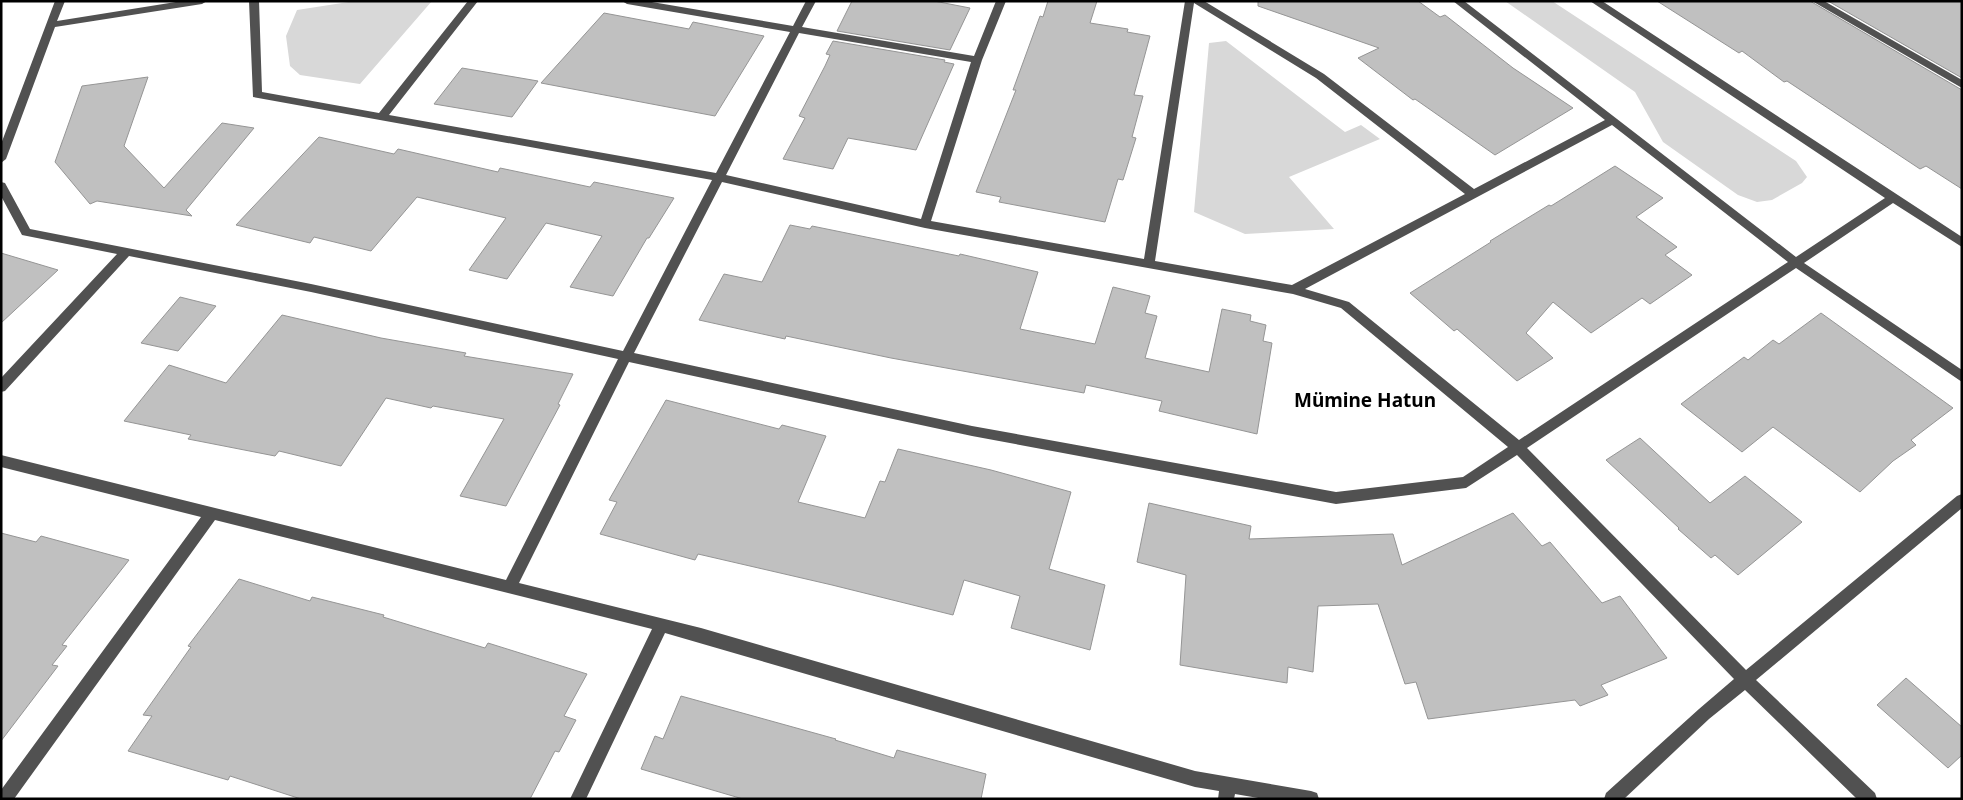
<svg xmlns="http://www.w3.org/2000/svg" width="1963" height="800" viewBox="0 0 1963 800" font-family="'Noto Sans',sans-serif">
	<rect width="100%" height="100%" fill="#fff"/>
	<path fill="#d8d8d8" d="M 355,1 L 432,1 L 360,84 L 300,75 L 290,66 L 286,36 L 297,10 Z
		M 1505,1 L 1552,1 L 1796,161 L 1807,177 L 1802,183 L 1772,200 L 1757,202 L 1738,195 L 1663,142 L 1635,92 Z
		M 1226,41 L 1345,132 L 1361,125 L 1380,139 L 1289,177 L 1334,229 L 1245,234 L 1194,212 L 1209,43 Z"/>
	<path fill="#c0c0c0" stroke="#959595" d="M 852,1 L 934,1 L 970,8 L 950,50 L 837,31 Z
		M 1048,1 L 1097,1 L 1090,23 L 1128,29 L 1127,32 L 1150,36 L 1134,95 L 1143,96 L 1132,137 L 1136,138 L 1123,180 L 1118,179 L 1105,222 L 999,202 L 1001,197 L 976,192 L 1016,90 L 1013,90 L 1040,16 L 1043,17 Z
		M 1258,1 L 1418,1 L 1440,17 L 1445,15 L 1513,68 L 1573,108 L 1495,155 L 1415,99 L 1413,100 L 1358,58 L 1379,48 L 1258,6 Z
		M 1657,1 L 1810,1 L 1962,90 L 1962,189 L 1926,166 L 1920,169 L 1787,81 L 1784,82 L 1742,51 L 1739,53 Z
		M 1828,1 L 1962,1 L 1962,78 Z
		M 604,13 L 689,29 L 693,22 L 764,36 L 715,116 L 541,83 Z
		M 833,41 L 945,60 L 944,62 L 954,64 L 916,150 L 848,138 L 833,169 L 783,159 L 805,118 L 799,116 L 825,66 L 830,55 L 826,54 Z
		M 462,68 L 538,81 L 512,117 L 434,104 Z
		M 148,77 L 124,146 L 164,188 L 222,123 L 254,128 L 186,210 L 192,216 L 97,201 L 90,204 L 55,162 L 82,86 Z
		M 319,137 L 394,154 L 398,149 L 498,172 L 500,168 L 590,187 L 594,182 L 674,198 L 649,238 L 647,238 L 613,296 L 570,287 L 602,236 L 546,223 L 507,279 L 469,270 L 506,218 L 417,197 L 371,251 L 314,237 L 310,243 L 236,225 Z
		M 1615,166 L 1663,198 L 1636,217 L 1677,247 L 1665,255 L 1692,275 L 1650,304 L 1642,298 L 1591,333 L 1553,302 L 1526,333 L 1553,358 L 1517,381 L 1457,329 L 1454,331 L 1410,293 L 1491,242 L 1490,241 L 1549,205 L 1551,206 Z
		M 790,225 L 810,229 L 812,226 L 959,256 L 960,254 L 1038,272 L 1020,329 L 1095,344 L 1113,287 L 1150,296 L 1145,313 L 1157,316 L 1145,358 L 1209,372 L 1222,309 L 1251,315 L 1250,321 L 1266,325 L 1263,341 L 1272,343 L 1257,434 L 1159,411 L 1162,401 L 1086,385 L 1084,393 L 891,358 L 786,336 L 785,339 L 699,320 L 724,274 L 762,282 Z
		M 1,253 L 58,270 L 1,323 Z
		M 180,297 L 216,306 L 178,351 L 141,343 Z
		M 1821,313 L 1953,408 L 1911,440 L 1916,445 L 1893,461 L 1860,492 L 1773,427 L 1742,452 L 1681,404 L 1744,357 L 1748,360 L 1773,340 L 1779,344 Z
		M 282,315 L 381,338 L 466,353 L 464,356 L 573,374 L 558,404 L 560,405 L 506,506 L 460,496 L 504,419 L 433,406 L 431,408 L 386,398 L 341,466 L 279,451 L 275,456 L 188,439 L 191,435 L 124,421 L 169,365 L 226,383 Z
		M 666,400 L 779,429 L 782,425 L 826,436 L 798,502 L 865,518 L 880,481 L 885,482 L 898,449 L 991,470 L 1071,492 L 1049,569 L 1105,585 L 1090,650 L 1011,628 L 1020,596 L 964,580 L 953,615 L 832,585 L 698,554 L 695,560 L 600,534 L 617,502 L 609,500 Z
		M 1640,438 L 1710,503 L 1745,476 L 1802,522 L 1738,575 L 1715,555 L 1711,558 L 1678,529 L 1679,528 L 1606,460 Z
		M 1149,503 L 1251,526 L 1249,539 L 1393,534 L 1402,565 L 1513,513 L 1542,546 L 1550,542 L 1602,603 L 1620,596 L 1667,658 L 1601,685 L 1608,695 L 1580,706 L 1575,700 L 1428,719 L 1416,682 L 1405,684 L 1378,604 L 1318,606 L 1313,672 L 1288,667 L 1287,683 L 1180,665 L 1186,575 L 1137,562 Z
		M 1,533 L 36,542 L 41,536 L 129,560 L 62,645 L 67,646 L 52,665 L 58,666 L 1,741 Z
		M 239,579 L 310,601 L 312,597 L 384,615 L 383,617 L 485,648 L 488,643 L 587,674 L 564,716 L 576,720 L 559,752 L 555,751 L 530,799 L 301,799 L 230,776 L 228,780 L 128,751 L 152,716 L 143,715 L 191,647 L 188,646 Z
		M 1906,678 L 1962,727 L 1962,755 L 1948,768 L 1877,705 Z
		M 681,696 L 836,739 L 835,740 L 894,758 L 897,750 L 986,774 L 981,799 L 743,799 L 641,769 L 655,736 L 663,739 Z"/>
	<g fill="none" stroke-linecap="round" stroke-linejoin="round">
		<path fill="#515151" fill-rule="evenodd" d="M 55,1 L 65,1 L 57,21 L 182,1 L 207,1 L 202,4 L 55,27 L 6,159 L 1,163 L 1,144 Z
			M 249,1 L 259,1 L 262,92 L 379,113 L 468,1 L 478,1 L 389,115 L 716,173 L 790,32 L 627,4 L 622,1 L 646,1 L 793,26 L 806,1 L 816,1 L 802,27 L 974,56 L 996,1 L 1006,1 L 982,60 L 931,221 L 1144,259 L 1185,1 L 1204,1 L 1324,74 L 1474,189 L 1605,120 L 1453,1 L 1464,1 L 1796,257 L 1885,198 L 1590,1 L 1602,1 L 1962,237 L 1962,247 L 1893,203 L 1804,263 L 1962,370 L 1962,382 L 1796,268 L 1527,448 L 1746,670 L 1957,496 L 1962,494 L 1962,508 L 1756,680 L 1875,793 L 1877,799 L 1857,799 L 1745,690 L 1709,719 L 1624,799 L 1604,799 L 1606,793 L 1699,709 L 1734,679 L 1517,455 L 1466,488 L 1336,504 L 972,436 L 629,362 L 519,583 L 701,628 L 1195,771 L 1311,791 L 1317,793 L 1319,799 L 1264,799 L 1235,794 L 1234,799 L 1218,799 L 1219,791 L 1195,787 L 665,633 L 586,799 L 570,799 L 652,629 L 215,520 L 14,799 L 1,799 L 1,790 L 201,517 L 1,467 L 1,455 L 506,580 L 618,359 L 311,292 L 129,256 L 5,391 L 1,392 L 1,378 L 117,254 L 22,235 L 1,196 L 1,182 L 5,183 L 30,229 L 311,284 L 623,351 L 712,180 L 253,97 ZM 1194,3 L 1316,78 L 1465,194 L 1292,285 L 1155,261 ZM 799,33 L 971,62 L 921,219 L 726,175 ZM 1612,125 L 1788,262 L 1519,440 L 1349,302 L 1305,289 ZM 722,182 L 925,228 L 1293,294 L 1341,308 L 1508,447 L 1463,477 L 1336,492 L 972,426 L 634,353 Z
			M 1812,1 L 1824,1 L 1962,80 L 1962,88 Z"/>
	</g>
	<g text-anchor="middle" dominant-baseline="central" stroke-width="4.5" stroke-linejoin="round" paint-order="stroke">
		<g font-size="19" font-weight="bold" fill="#000" stroke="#fff">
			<text x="1365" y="400">Mümine Hatun</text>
		</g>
	</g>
	<rect width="1963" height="800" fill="none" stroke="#000000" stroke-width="5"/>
</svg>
